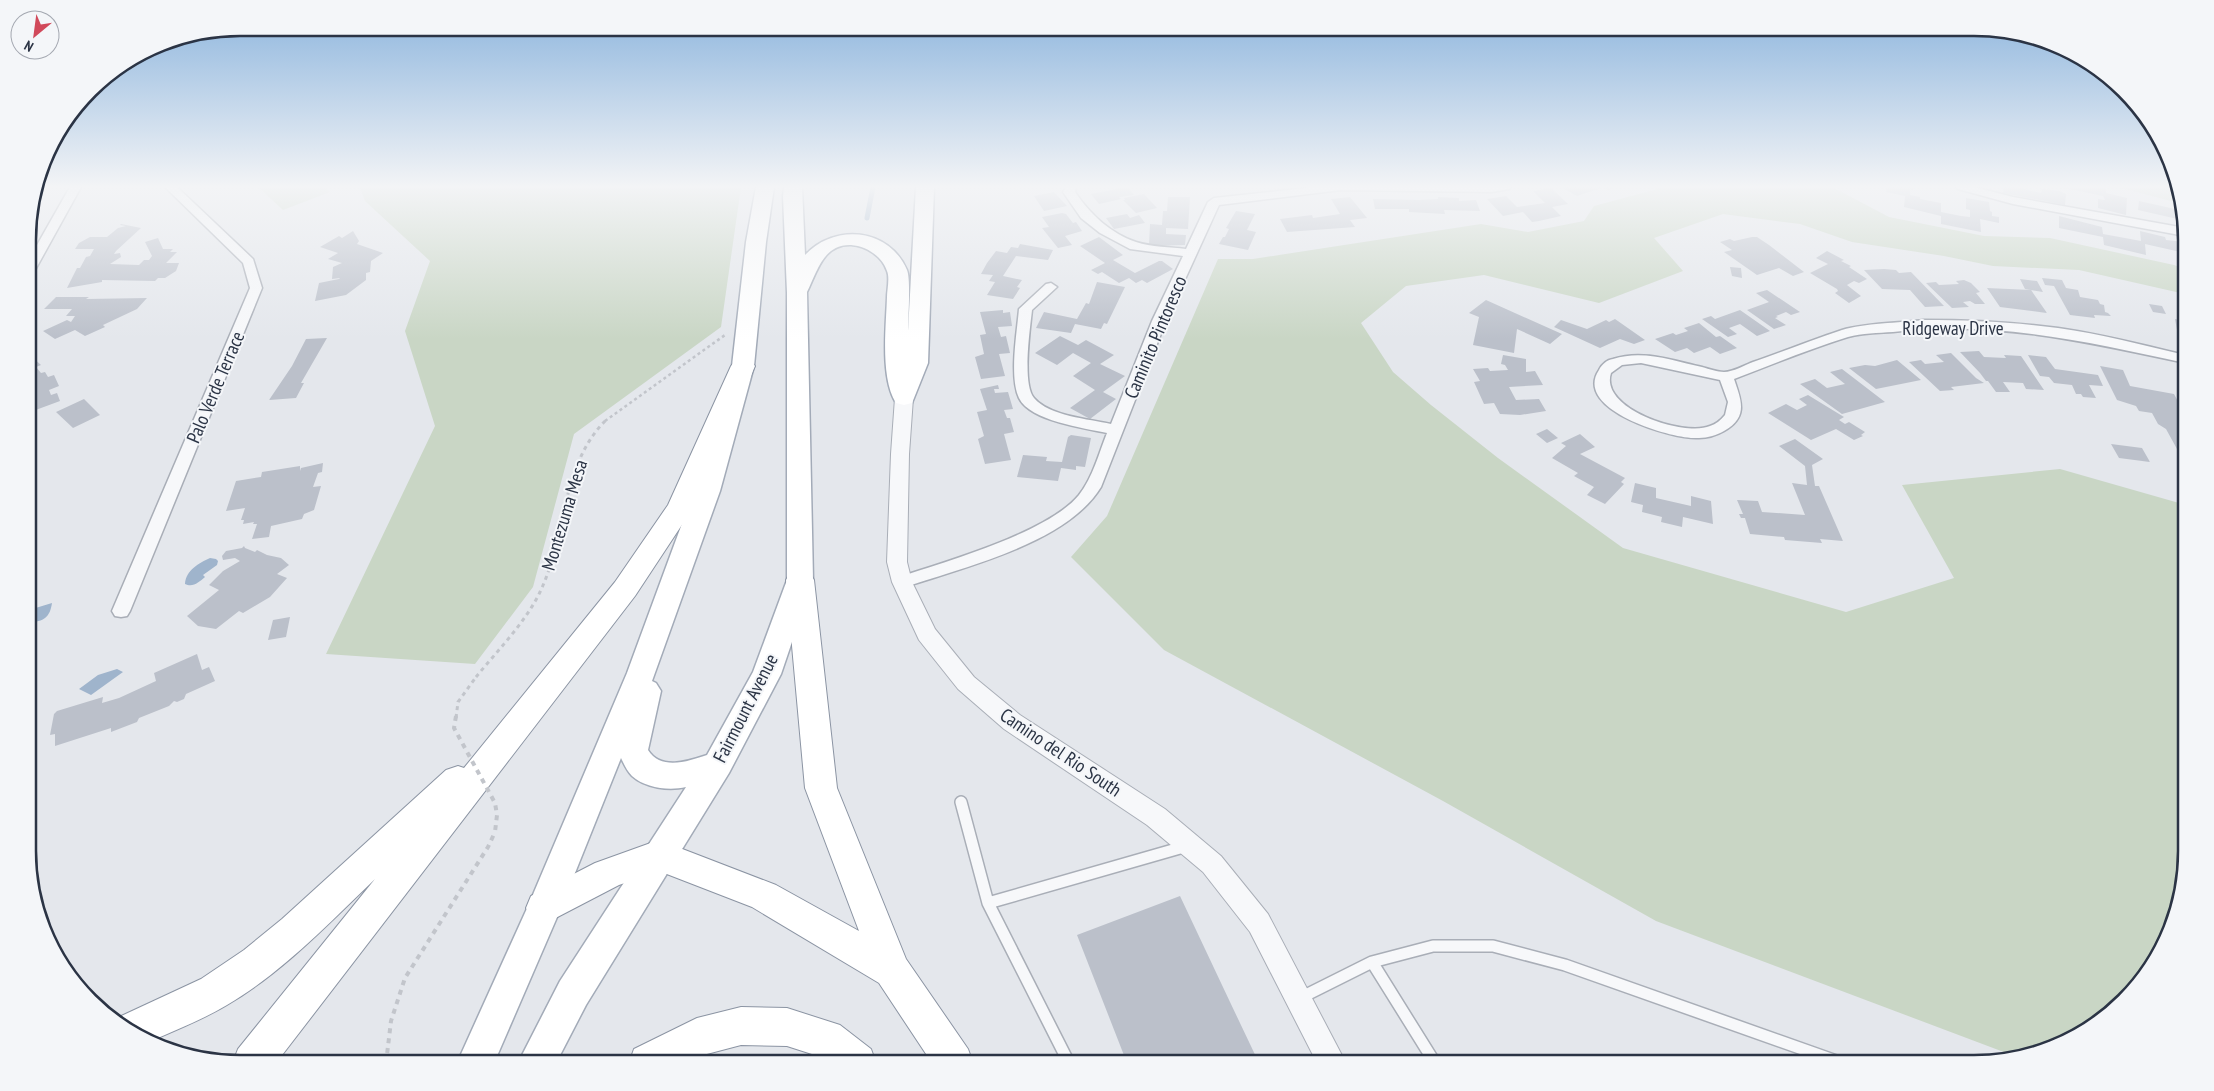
<svg xmlns="http://www.w3.org/2000/svg" width="2214" height="1091" viewBox="0 0 2214 1091" font-family="'PT Sans Narrow',sans-serif">
	<rect width="100%" height="100%" fill="#e4e7ec"/>
	<path fill="#c9d6c5" d="M 258,187 L 323,187 L 330,192 L 283,210 Z
		M 360,187 L 741,187 L 721,327 L 574,434 L 533,587 L 475,664 L 326,654 L 435,426 L 405,331 L 430,261 L 365,201 Z
		M 1665,187 L 1828,187 L 1836,189 L 1889,217 L 1984,236 L 2050,238 L 2174,265 L 2185,269 L 2185,294 L 2079,270 L 1993,266 L 1944,256 L 1852,242 L 1800,224 L 1723,214 L 1654,238 L 1683,271 L 1599,303 L 1484,275 L 1406,286 L 1361,323 L 1393,372 L 1431,405 L 1498,458 L 1623,548 L 1846,612 L 1954,578 L 1902,485 L 2060,469 L 2186,505 L 2186,851 L 2165,945 L 2134,991 L 2092,1028 L 2042,1052 L 2017,1057 L 1656,921 L 1443,801 L 1164,650 L 1071,557 L 1107,516 L 1218,259 L 1253,259 L 1481,224 L 1528,232 L 1584,221 L 1594,206 Z
		M 2118,187 L 2178,187 L 2182,204 Z"/>
	<path fill="#9fb4cc" d="M 210,558 L 216,559 L 218,561 L 217,565 L 203,575 L 205,577 C 199,582 193,588 185,584 C 186,570 199,563 210,558 Z
		M 52,603 C 50,617 44,622 29,622 L 29,610 Z
		M 117,669 L 123,672 L 91,695 L 79,689 L 98,675 Z"/>
	<g fill="none" stroke-linecap="round" stroke-linejoin="round">
		<path stroke="#9fb4cc" stroke-width="5" d="M 867,218 L 873,187"/>
	</g>
	<path fill="#bbc0ca" d="M 1127,187 L 1134,195 L 1119,197 L 1121,199 L 1099,204 L 1091,194 Z
		M 1561,187 L 1616,187 L 1608,190 L 1604,187 L 1577,196 Z
		M 1887,187 L 1913,187 L 1913,190 L 1910,189 L 1910,195 L 1920,197 L 1920,199 L 1941,203 L 1941,212 L 1961,216 L 1970,217 L 1970,210 L 1966,209 L 1966,198 L 1989,202 L 1990,211 L 1992,212 L 1992,216 L 1999,217 L 1999,223 L 1980,219 L 1981,232 L 1941,224 L 1941,216 L 1904,207 L 1905,196 L 1886,192 Z
		M 2004,187 L 2015,187 L 2041,193 L 2042,189 L 2060,191 L 2066,194 L 2065,205 L 2003,193 Z
		M 2060,187 L 2106,188 L 2106,193 L 2127,198 L 2126,215 L 2098,208 L 2098,199 L 2105,200 L 2103,196 Z
		M 1551,188 L 1568,204 L 1552,207 L 1561,216 L 1539,221 L 1532,222 L 1523,212 L 1503,216 L 1487,199 L 1506,196 L 1517,207 L 1545,203 L 1533,191 Z
		M 1054,192 L 1067,206 L 1044,211 L 1034,196 Z
		M 1144,194 L 1157,208 L 1136,213 L 1123,200 L 1125,200 L 1124,198 Z
		M 1168,197 L 1190,197 L 1188,229 L 1166,228 L 1166,234 L 1186,235 L 1185,245 L 1149,246 L 1150,224 L 1162,225 L 1163,211 L 1167,211 Z
		M 1350,197 L 1367,218 L 1350,220 L 1355,227 L 1287,232 L 1280,219 L 1312,215 L 1313,218 L 1340,214 L 1331,199 Z
		M 1438,197 L 1459,198 L 1459,201 L 1476,200 L 1480,211 L 1444,210 L 1445,214 L 1409,212 L 1409,209 L 1375,209 L 1373,199 L 1419,200 L 1438,199 Z
		M 2139,201 L 2184,211 L 2185,224 L 2181,223 L 2182,220 L 2138,210 Z
		M 1236,211 L 1255,214 L 1247,230 L 1256,232 L 1248,250 L 1219,244 L 1223,237 L 1225,237 L 1229,229 L 1226,228 Z
		M 1062,213 L 1066,214 L 1073,223 L 1076,222 L 1082,231 L 1065,236 L 1072,245 L 1058,248 L 1042,228 L 1049,227 L 1042,217 Z
		M 1127,214 L 1130,218 L 1139,215 L 1145,223 L 1114,229 L 1106,218 Z
		M 2059,216 L 2102,227 L 2103,234 L 2125,238 L 2141,241 L 2140,231 L 2165,237 L 2166,240 L 2185,242 L 2185,253 L 2145,244 L 2146,255 L 2104,245 L 2103,237 L 2059,228 Z
		M 121,224 L 141,228 L 116,251 L 114,254 L 120,253 L 121,257 L 110,264 L 139,265 L 144,260 L 149,260 L 152,256 L 145,242 L 158,238 L 163,249 L 173,249 L 170,252 L 177,252 L 166,263 L 179,263 L 176,271 L 165,278 L 158,278 L 155,281 L 102,280 L 102,282 L 67,288 L 77,268 L 80,268 L 86,257 L 90,256 L 94,249 L 75,249 L 79,243 L 90,237 L 107,237 L 118,228 L 126,226 L 120,225 Z
		M 353,231 L 359,241 L 357,244 L 383,253 L 371,261 L 370,272 L 366,273 L 366,280 L 346,295 L 315,301 L 319,283 L 339,279 L 340,278 L 332,279 L 333,267 L 342,263 L 328,259 L 338,253 L 320,247 L 339,236 L 342,238 Z
		M 1099,237 L 1123,255 L 1113,260 L 1135,273 L 1159,261 L 1162,261 L 1173,269 L 1147,283 L 1142,280 L 1136,283 L 1129,278 L 1119,283 L 1102,272 L 1098,274 L 1091,270 L 1105,263 L 1080,246 Z
		M 1752,237 L 1757,237 L 1769,245 L 1804,272 L 1793,276 L 1779,268 L 1757,275 L 1724,252 L 1732,250 L 1720,242 L 1730,239 L 1734,241 Z
		M 1020,244 L 1053,250 L 1048,260 L 1016,256 L 1003,276 L 1022,280 L 1017,287 L 1020,288 L 1013,299 L 987,295 L 995,282 L 989,281 L 993,275 L 981,274 L 987,263 L 996,251 L 1007,253 L 1011,247 L 1018,248 Z
		M 1827,251 L 1844,260 L 1841,261 L 1851,266 L 1849,267 L 1867,279 L 1859,283 L 1854,281 L 1847,285 L 1861,296 L 1849,303 L 1835,293 L 1838,291 L 1837,289 L 1810,273 L 1828,264 L 1816,258 Z
		M 1730,267 L 1741,268 L 1742,278 L 1732,276 Z
		M 1884,269 L 1896,270 L 1899,273 L 1911,272 L 1944,306 L 1925,307 L 1910,290 L 1882,289 L 1864,270 Z
		M 2042,278 L 2062,280 L 2066,288 L 2078,290 L 2080,297 L 2098,300 L 2100,304 L 2104,305 L 2105,312 L 2108,313 L 2111,316 L 2094,315 L 2095,318 L 2070,315 L 2054,286 L 2045,285 Z
		M 2020,279 L 2037,281 L 2043,292 L 2025,289 Z
		M 1964,280 L 1971,283 L 1980,292 L 1976,293 L 1985,304 L 1975,304 L 1970,301 L 1963,302 L 1969,307 L 1952,308 L 1926,283 L 1936,282 L 1939,285 L 1959,284 L 1956,281 Z
		M 1097,282 L 1125,287 L 1107,324 L 1104,323 L 1101,329 L 1075,324 L 1071,333 L 1036,328 L 1044,312 L 1077,319 L 1086,303 L 1089,304 Z
		M 1987,288 L 2031,290 L 2047,313 L 2000,307 Z
		M 1767,290 L 1800,312 L 1791,315 L 1786,312 L 1776,316 L 1778,317 L 1775,318 L 1786,325 L 1774,329 L 1747,310 L 1769,302 L 1756,293 Z
		M 56,297 L 89,297 L 86,299 L 147,298 L 137,309 L 103,325 L 105,327 L 85,336 L 75,330 L 55,339 L 43,331 L 67,320 L 71,322 L 75,316 L 66,316 L 72,309 L 44,309 Z
		M 1486,300 L 1562,334 L 1550,344 L 1517,329 L 1514,353 L 1473,345 L 1479,317 L 1469,313 Z
		M 2149,304 L 2162,306 L 2166,314 L 2153,312 Z
		M 1003,310 L 1003,313 L 1010,312 L 1012,326 L 998,327 L 1001,337 L 1006,336 L 1010,353 L 999,354 L 1005,376 L 981,379 L 975,357 L 984,354 L 980,335 L 986,334 L 980,312 Z
		M 1740,310 L 1770,331 L 1757,336 L 1740,324 L 1729,328 L 1737,334 L 1728,337 L 1702,319 L 1711,316 L 1715,319 Z
		M 1615,319 L 1645,340 L 1634,344 L 1620,339 L 1600,348 L 1554,327 L 1561,320 L 1587,329 L 1606,320 L 1609,322 Z
		M 2175,319 L 2185,321 L 2185,336 L 2178,335 Z
		M 1699,323 L 1716,337 L 1720,336 L 1737,348 L 1720,354 L 1710,347 L 1694,353 L 1687,348 L 1675,352 L 1655,339 L 1673,333 L 1676,335 L 1688,331 L 1684,328 Z
		M 1060,336 L 1078,345 L 1086,340 L 1114,355 L 1100,364 L 1125,376 L 1103,392 L 1116,399 L 1090,419 L 1070,408 L 1095,390 L 1073,376 L 1091,363 L 1073,353 L 1057,365 L 1035,353 Z
		M 327,338 L 301,383 L 304,383 L 296,398 L 269,400 L 292,366 L 306,339 Z
		M 1979,351 L 1984,357 L 2006,358 L 2004,355 L 2021,356 L 2044,390 L 2026,389 L 2023,383 L 2003,382 L 2010,392 L 1996,392 L 1988,381 L 1986,381 L 1980,373 L 1960,352 Z
		M 1951,353 L 1976,378 L 1984,383 L 1951,387 L 1954,390 L 1940,391 L 1909,362 L 1921,360 L 1925,364 L 1944,362 L 1936,355 Z
		M 30,355 L 41,365 L 36,367 L 41,373 L 45,372 L 48,377 L 54,375 L 59,386 L 49,390 L 51,395 L 57,393 L 60,401 L 33,411 L 32,409 L 28,410 L 28,356 Z
		M 1503,355 L 1526,359 L 1526,372 L 1535,371 L 1543,385 L 1509,387 L 1516,400 L 1539,399 L 1546,411 L 1520,415 L 1500,414 L 1494,403 L 1484,404 L 1474,382 L 1480,381 L 1473,369 L 1488,368 L 1490,371 L 1508,370 L 1505,365 L 1501,364 Z
		M 2028,355 L 2046,357 L 2055,369 L 2098,375 L 2103,386 L 2089,385 L 2096,398 L 2083,397 L 2081,394 L 2076,394 L 2072,385 L 2054,383 L 2049,377 L 2040,376 Z
		M 1897,360 L 1921,380 L 1876,389 L 1849,368 L 1865,365 L 1875,366 Z
		M 2100,366 L 2123,370 L 2130,386 L 2174,394 L 2185,415 L 2185,450 L 2177,449 L 2166,429 L 2158,424 L 2152,413 L 2139,411 L 2136,406 L 2117,400 Z
		M 1842,369 L 1885,402 L 1842,414 L 1800,384 L 1815,379 L 1827,388 L 1845,384 L 1830,372 Z
		M 998,385 L 999,389 L 994,389 L 995,393 L 1008,392 L 1013,409 L 1004,410 L 1007,418 L 1010,418 L 1014,432 L 1004,434 L 1011,460 L 985,464 L 978,439 L 984,436 L 977,412 L 987,410 L 980,389 Z
		M 1808,395 L 1844,417 L 1839,420 L 1845,424 L 1849,422 L 1865,432 L 1861,435 L 1863,436 L 1854,440 L 1836,429 L 1811,440 L 1768,413 L 1786,404 L 1797,410 L 1807,405 L 1799,399 Z
		M 84,399 L 100,415 L 73,428 L 56,412 Z
		M 1547,429 L 1558,438 L 1547,443 L 1536,434 Z
		M 1580,434 L 1595,447 L 1580,454 L 1625,478 L 1621,482 L 1624,484 L 1605,504 L 1587,495 L 1594,487 L 1574,476 L 1578,473 L 1552,458 L 1566,446 L 1561,443 Z
		M 1071,435 L 1091,438 L 1085,467 L 1076,466 L 1076,470 L 1061,468 L 1058,481 L 1017,477 L 1023,455 L 1047,457 L 1046,461 L 1062,462 L 1068,437 Z
		M 1795,439 L 1823,459 L 1812,465 L 1815,486 L 1819,486 L 1843,541 L 1820,539 L 1822,543 L 1785,540 L 1784,537 L 1750,534 L 1745,518 L 1741,518 L 1739,514 L 1743,514 L 1737,500 L 1758,501 L 1762,512 L 1805,515 L 1792,483 L 1807,485 L 1805,466 L 1779,446 Z
		M 2111,444 L 2142,448 L 2150,462 L 2119,458 Z
		M 323,463 L 322,472 L 318,473 L 313,487 L 321,486 L 314,510 L 304,514 L 302,519 L 271,526 L 269,537 L 252,539 L 257,524 L 253,524 L 254,522 L 243,524 L 244,520 L 241,520 L 245,508 L 226,511 L 236,481 L 261,477 L 262,472 L 300,466 L 300,471 L 301,468 Z
		M 1635,483 L 1656,488 L 1656,498 L 1691,506 L 1691,496 L 1711,501 L 1713,524 L 1683,517 L 1682,527 L 1661,522 L 1662,517 L 1642,512 L 1643,505 L 1631,502 Z
		M 244,546 L 245,548 L 255,552 L 257,550 L 267,555 L 281,558 L 289,565 L 277,574 L 287,578 L 270,597 L 243,613 L 239,611 L 216,629 L 198,626 L 187,616 L 219,590 L 209,585 L 223,571 L 240,561 L 235,558 L 223,560 L 222,556 L 226,551 L 242,548 Z
		M 290,617 L 286,637 L 268,640 L 273,620 Z
		M 35,634 L 33,653 L 29,655 L 29,636 Z
		M 197,654 L 202,670 L 209,667 L 215,681 L 186,694 L 184,699 L 177,702 L 174,701 L 169,706 L 139,718 L 137,722 L 111,732 L 111,728 L 55,746 L 55,734 L 50,735 L 54,714 L 57,711 L 103,697 L 102,703 L 119,698 L 156,681 L 154,673 Z
		M 1180,896 L 1230,1002 L 1259,1063 L 1127,1063 L 1077,935 Z"/>
	<g fill="none" stroke-linecap="round" stroke-linejoin="round">
		<g stroke="#a9aeb7" stroke-width="14">
			<path id="service" d="M 961,802 L 988,903 L 1069,1063
				M 988,903 L 1187,846
				M 1372,962 L 1435,1063
				M 1300,998 L 1372,962 L 1433,946 L 1493,946 L 1565,965 L 1842,1063"/>
		</g>
		<g stroke="#a9aeb7" stroke-width="3">
			<path id="minor" d="M 70,187 L 81,187 L 34,272 L 28,276 L 28,261 Z
				M 165,187 L 177,187 L 253,259 L 262,288 L 130,611 L 127,616 L 121,617 L 115,616 L 112,611 L 250,288 L 243,263 Z
				M 1066,187 L 1076,187 L 1075,192 C 1090,214 1110,233 1136,242 C 1151,247 1171,247 1186,249 L 1208,202 L 1214,198 L 1315,187 L 1511,187 L 1509,189 L 1492,192 L 1341,190 L 1219,205 L 1166,321 L 1101,487 C 1068,542 966,567 908,586 L 902,588 L 896,586 L 894,582 L 896,578 C 944,562 1048,533 1079,495 C 1093,477 1099,453 1107,433 C 1084,428 1030,421 1019,398 C 1009,377 1017,332 1019,309 L 1046,284 L 1051,283 L 1057,287 L 1032,310 C 1030,329 1022,384 1034,398 C 1049,416 1089,419 1111,424 L 1152,321 L 1183,256 L 1130,249 L 1100,233 L 1081,218 L 1063,192 Z
				M 1956,187 L 1974,187 L 2013,197 L 2185,228 L 2185,236 L 2013,204 L 1958,189 Z
				M 1924,320 C 1968,320 2014,322 2058,328 C 2101,334 2143,345 2185,355 L 2185,363 C 2089,342 1992,320 1893,332 C 1878,333 1862,333 1848,337 C 1809,349 1771,365 1734,379 C 1741,400 1749,417 1724,431 C 1717,435 1708,438 1699,438 C 1674,440 1572,410 1599,370 C 1602,364 1607,360 1613,359 C 1643,349 1674,361 1702,367 C 1709,369 1718,372 1724,372 C 1733,372 1745,365 1753,362 C 1782,352 1812,340 1842,330 C 1864,323 1899,323 1924,320 ZM 1641,363 L 1720,380 L 1728,402 L 1725,415 C 1721,420 1716,424 1710,426 C 1684,437 1599,409 1611,373 L 1622,365 Z"/>
		</g>
		<g stroke="#a9aeb7" stroke-width="2">
			<path id="tertiary" d="M 904,392 L 910,394 L 913,398 L 909,454 L 907,562 L 912,582 L 935,629 L 974,677 L 1020,715 L 1165,809 L 1221,856 L 1268,914 L 1346,1063 L 1317,1063 L 1250,932 L 1203,872 L 1147,825 L 1004,729 L 958,689 L 919,640 L 892,582 L 887,562 L 891,454 L 895,398 L 898,394 Z"/>
		</g>
		<g stroke="#a3abb8" stroke-width="3">
			<path id="primary" d="M 756,187 L 774,187 L 766,242 L 754,366 L 720,491 L 652,681 L 656,683 L 661,691 L 648,750 C 661,771 689,761 707,755 L 753,672 L 787,580 L 787,293 L 783,196 L 784,187 L 802,187 L 805,255 C 835,223 889,228 907,270 C 911,280 908,319 908,331 L 916,187 L 934,187 L 928,363 L 912,403 L 904,405 L 896,403 C 880,378 886,327 887,297 C 887,290 890,278 887,271 C 882,256 866,246 851,245 C 823,244 817,272 807,292 L 813,580 L 781,674 L 729,773 L 586,1005 L 556,1063 L 518,1063 L 560,981 L 686,787 C 669,791 645,788 632,776 C 627,771 624,764 621,758 L 561,908 L 494,1063 L 457,1063 L 529,904 L 627,673 L 694,491 L 732,366 L 746,242 Z"/>
		</g>
		<g stroke="#8b94a3" stroke-width="2">
			<path id="motorway" d="M 743,359 L 751,361 L 755,366 L 693,508 L 635,596 L 276,1063 L 233,1062 L 238,1049 L 375,879 C 329,923 283,972 227,1005 C 202,1020 174,1031 148,1042 L 117,1018 L 201,979 L 244,950 L 282,919 L 446,770 L 458,766 L 464,768 L 615,582 L 668,505 L 731,366 L 735,361 Z
				M 800,570 L 810,573 L 814,580 L 837,788 L 906,959 L 968,1049 L 973,1063 L 932,1063 L 879,983 L 752,907 L 659,871 L 619,885 L 544,924 L 531,920 L 526,908 L 531,896 L 595,863 L 659,840 L 776,885 L 859,931 L 805,788 L 786,580 L 790,573 Z
				M 741,1007 L 787,1008 L 840,1025 L 871,1049 L 876,1063 L 826,1063 L 815,1055 L 787,1046 L 741,1045 L 703,1055 L 687,1063 L 629,1063 L 634,1049 L 697,1018 Z"/>
		</g>
		<path stroke="#c2c5cb" stroke-width="2.5" stroke-dasharray="3 3" stroke-linecap="butt" d="M 605,421 L 725,335"/>
		<path stroke="#c2c5cb" stroke-width="3" stroke-dasharray="4 4" stroke-linecap="butt" d="M 476,677 C 498,650 525,623 540,592 C 567,536 560,466 606,420"/>
		<path stroke="#c2c5cb" stroke-width="4" stroke-dasharray="5 5" stroke-linecap="butt" d="M 386,1063 L 391,1021 L 405,978 L 488,847 L 495,832"/>
		<use href="#service" stroke="#f7f8fa" stroke-width="11"/>
		<use href="#minor" fill="#f7f8fa" fill-rule="evenodd"/>
		<use href="#tertiary" fill="#f7f8fa" fill-rule="evenodd"/>
		<use href="#primary" fill="#fff" fill-rule="evenodd"/>
		<use href="#motorway" fill="#fff" fill-rule="evenodd"/>
		<path stroke="#c2c5cb" stroke-width="3" stroke-dasharray="4 4" stroke-linecap="butt" d="M 456,718 L 458,702 L 476,677"/>
		<path stroke="#c2c5cb" stroke-width="4" stroke-dasharray="5 5" stroke-linecap="butt" d="M 456,716 L 454,728 L 495,803 L 497,815 L 495,832"/>
	</g>
	<linearGradient id="sky" x2="0" y2="1"><stop stop-color="#8bb4dd"/><stop offset="0.55" stop-color="#f3f4f6"/><stop offset="1" stop-color="#f3f4f6" stop-opacity="0"/></linearGradient>
	<rect width="2214" height="339" fill="url(#sky)"/>
	<g text-anchor="middle" dominant-baseline="central" stroke-width="4" stroke-linejoin="round" paint-order="stroke">
		<g font-size="19" fill="#2b3445" stroke="#f4f6f9">
			<text x="1953" y="328">Ridgeway Drive</text>
			<text transform="translate(1155 337) rotate(-67)">Caminito Pintoresco</text>
			<text transform="translate(215 387) rotate(-67)">Palo Verde Terrace</text>
			<text transform="translate(564 515) rotate(-73)">Montezuma Mesa</text>
			<text transform="translate(745 708) rotate(-63)">Fairmount Avenue</text>
			<text transform="translate(1061 752) rotate(34)">Camino del Rio South</text>
		</g>
	</g>
	<path d="M0 0H2214V1091H0ZM240 36H1974A204 204 0 0 1 2178 240V851A204 204 0 0 1 1974 1055H240A204 204 0 0 1 36 851V240A204 204 0 0 1 240 36Z" fill="#f4f6f9" fill-rule="evenodd"/>
	<path fill="none" stroke="#2b3445" stroke-width="2.5" d="M240 36H1974A204 204 0 0 1 2178 240V851A204 204 0 0 1 1974 1055H240A204 204 0 0 1 36 851V240A204 204 0 0 1 240 36Z"/>
	<g transform="translate(35 35) rotate(209)"><circle r="24" fill="#f4f6f9" stroke="#a4a8b1"/>
	<path d="M0-4L9 19L0 12L-9 19Z" fill="#d1495b"/>
	<text y="-8" font-size="14" font-weight="bold" text-anchor="middle" fill="#2b3445">N</text>
	</g>
</svg>
